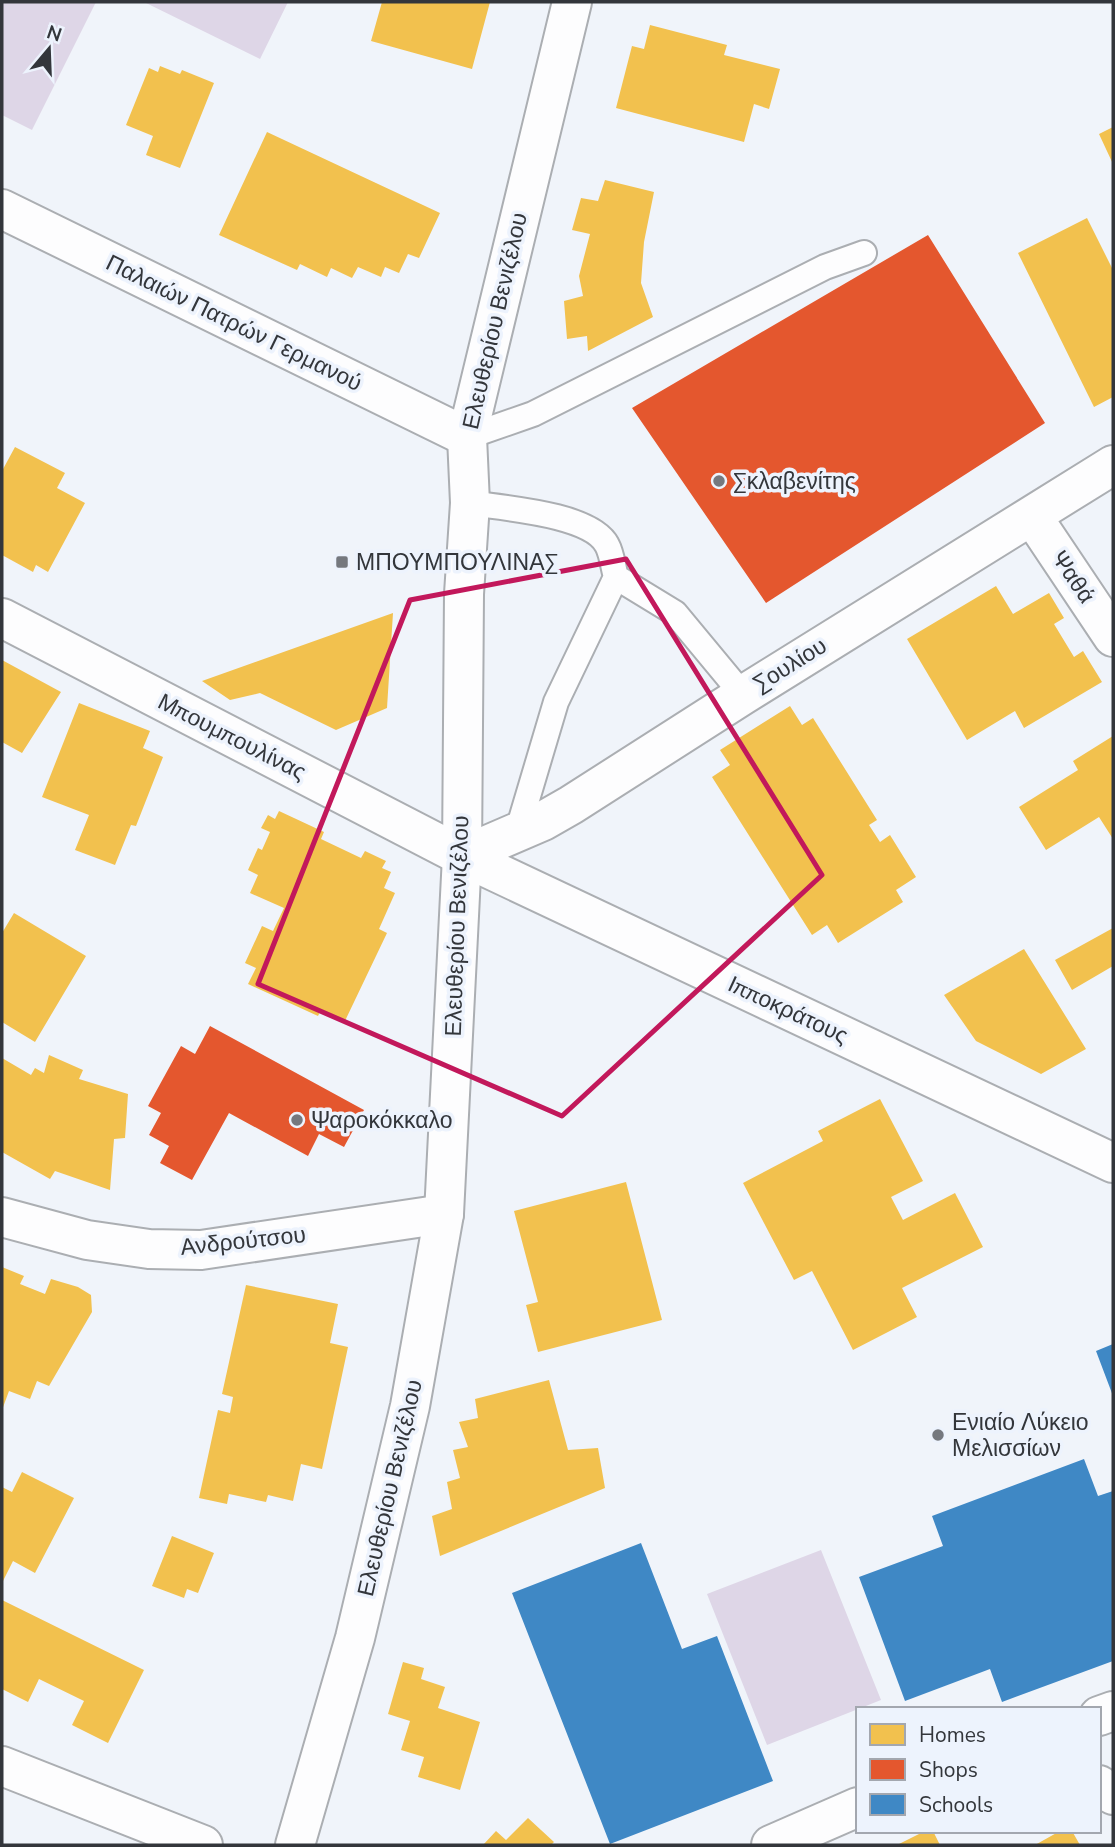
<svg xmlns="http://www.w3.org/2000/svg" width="1115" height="1847" viewBox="0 0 1115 1847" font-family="'Nunito Sans',sans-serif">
	<rect width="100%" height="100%" fill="#f0f4fa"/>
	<path fill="#ded6e7" d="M 2,2 L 96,2 L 32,130 L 2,115 Z
		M 144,2 L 288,2 L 260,59 Z
		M 821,1550 L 881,1700 L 767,1745 L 707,1594 Z"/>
	<path fill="#f2c14e" d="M 382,2 L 490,2 L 472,69 L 371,41 Z
		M 650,25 L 727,45 L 724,55 L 780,69 L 769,109 L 754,104 L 744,142 L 616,108 L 632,46 L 644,49 Z
		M 160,66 L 180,74 L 182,70 L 214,83 L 180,168 L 146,155 L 153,136 L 126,125 L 149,68 L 158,72 Z
		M 1113,127 L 1113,164 L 1099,134 Z
		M 267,132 L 440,213 L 419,258 L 408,254 L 399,273 L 385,267 L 381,277 L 358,267 L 352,278 L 331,268 L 327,277 L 300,264 L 297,270 L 219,235 Z
		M 605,180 L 654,192 L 644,242 L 641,283 L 653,317 L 588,351 L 587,336 L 567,339 L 564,301 L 583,296 L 579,276 L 590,234 L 572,230 L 581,198 L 598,201 Z
		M 1087,218 L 1113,270 L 1113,397 L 1094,407 L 1018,253 Z
		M 15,447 L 65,473 L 57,488 L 85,503 L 48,572 L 36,565 L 33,572 L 2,555 L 2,471 Z
		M 996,586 L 1013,614 L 1049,593 L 1064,618 L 1054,624 L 1074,657 L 1083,651 L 1102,682 L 1024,728 L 1015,711 L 967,740 L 907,639 Z
		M 393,613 L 387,708 L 336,730 L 260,693 L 230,700 L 202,681 Z
		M 2,660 L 61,692 L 22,753 L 2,742 Z
		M 79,703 L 150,731 L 143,748 L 163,757 L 136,826 L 131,825 L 115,865 L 75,850 L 89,815 L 42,797 Z
		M 790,706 L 802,725 L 813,718 L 877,820 L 869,825 L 880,842 L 890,835 L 916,877 L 896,890 L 903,902 L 838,943 L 827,925 L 812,935 L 712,777 L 730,765 L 720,750 Z
		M 1113,736 L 1113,839 L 1099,817 L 1046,850 L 1019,807 L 1078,770 L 1073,761 Z
		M 279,811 L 324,832 L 321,839 L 361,858 L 365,851 L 386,861 L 382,868 L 391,872 L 384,888 L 395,893 L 379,929 L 387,933 L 344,1023 L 320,1012 L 318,1016 L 248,984 L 256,968 L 245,963 L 262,926 L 273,931 L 284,908 L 250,893 L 258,875 L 248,870 L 258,848 L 262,850 L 270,832 L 261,828 L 268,815 L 275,819 Z
		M 14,913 L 86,956 L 35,1042 L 2,1022 L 2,933 Z
		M 1113,928 L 1113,966 L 1072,990 L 1055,960 Z
		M 1024,949 L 1086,1049 L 1041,1074 L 976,1041 L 944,995 Z
		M 49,1055 L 83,1070 L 79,1079 L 128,1094 L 125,1138 L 114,1139 L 110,1190 L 55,1171 L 50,1179 L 2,1152 L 2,1058 L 31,1075 L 35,1068 L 44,1073 Z
		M 880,1099 L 923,1181 L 891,1197 L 903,1220 L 955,1193 L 983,1247 L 902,1288 L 917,1317 L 853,1350 L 812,1271 L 794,1280 L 743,1183 L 823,1141 L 818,1131 Z
		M 626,1182 L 662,1320 L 538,1352 L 526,1305 L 538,1302 L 514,1211 Z
		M 2,1267 L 24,1276 L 20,1284 L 45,1294 L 51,1279 L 78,1287 L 91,1295 L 92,1312 L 49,1386 L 37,1381 L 30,1399 L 9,1391 L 2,1410 Z
		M 246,1285 L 338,1304 L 330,1343 L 348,1347 L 322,1469 L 301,1464 L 293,1501 L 268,1495 L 266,1502 L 229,1494 L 227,1504 L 199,1498 L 218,1410 L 230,1413 L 233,1397 L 222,1394 Z
		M 549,1380 L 568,1450 L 598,1448 L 605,1488 L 440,1556 L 432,1516 L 452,1509 L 447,1482 L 460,1478 L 453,1450 L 468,1447 L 459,1422 L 478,1418 L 475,1399 Z
		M 22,1472 L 74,1498 L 35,1573 L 13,1561 L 2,1583 L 2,1487 L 12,1492 Z
		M 172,1536 L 214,1553 L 198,1593 L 187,1589 L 184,1598 L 152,1586 Z
		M 2,1600 L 144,1670 L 108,1743 L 72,1725 L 84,1701 L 39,1679 L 28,1702 L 2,1689 Z
		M 403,1662 L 424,1668 L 421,1679 L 445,1687 L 438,1708 L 480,1722 L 460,1790 L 418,1777 L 424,1757 L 401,1750 L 410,1721 L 388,1714 Z
		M 528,1818 L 554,1842 L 551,1845 L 483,1845 L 496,1831 L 506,1840 Z
		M 925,1831 L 933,1831 L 940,1845 L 897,1845 Z
		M 1060,1831 L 1072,1831 L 1080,1845 L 1035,1845 Z"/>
	<path fill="#e4572e" d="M 928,235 L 1045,423 L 766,603 L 632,408 Z
		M 210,1026 L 364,1110 L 344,1147 L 319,1134 L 308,1156 L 229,1113 L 192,1180 L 160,1163 L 169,1146 L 149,1135 L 161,1113 L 148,1106 L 181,1046 L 195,1054 Z"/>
	<path fill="#3f88c5" d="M 1113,1344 L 1113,1396 L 1096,1351 Z
		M 1084,1459 L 1098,1496 L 1113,1491 L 1113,1661 L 1002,1702 L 990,1669 L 905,1701 L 859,1577 L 943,1546 L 932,1516 Z
		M 641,1543 L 682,1649 L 717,1636 L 773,1781 L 610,1844 L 512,1593 Z"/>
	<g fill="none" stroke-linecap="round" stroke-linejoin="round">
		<g stroke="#abaeb2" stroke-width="28">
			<path id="service" d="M 467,437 L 533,414 L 825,267 L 864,253
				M 470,503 C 503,508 591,514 607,545 C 612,554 613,567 616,577 L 556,702 L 517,833
				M 616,577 L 675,613 L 743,695"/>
		</g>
		<g stroke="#abaeb2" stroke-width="42">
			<path id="minor" d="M 2,209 L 467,437
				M 1032,516 L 1113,637
				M 2,618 L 462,856 L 1113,1163
				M 462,856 L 543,821 L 571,805 L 743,695 L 1113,465
				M 2,1217 L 87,1240 L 149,1249 L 201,1250 L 444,1214
				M 1099,1716 L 1113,1711
				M 2,1766 L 203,1845
				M 1099,1785 L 1113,1795
				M 771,1845 L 858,1807"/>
		</g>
		<g stroke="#abaeb2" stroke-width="42">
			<path id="secondary" d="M 295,1845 L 355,1638 L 410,1406 L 444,1214 L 462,856 L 464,594 L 470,503 L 467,437 L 572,2"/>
		</g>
		<use href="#service" stroke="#fdfdfe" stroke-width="24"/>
		<use href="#minor" stroke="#fdfdfe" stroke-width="38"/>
		<use href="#secondary" stroke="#fdfdfe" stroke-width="38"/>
	</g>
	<path fill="none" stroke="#c2185b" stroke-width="5" stroke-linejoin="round" d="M 626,559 L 822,875 L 562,1116 L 258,984 L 410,600 Z"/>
	<g fill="#75787e" stroke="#edf3fd" stroke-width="2.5">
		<circle cx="719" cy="481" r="7"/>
		<rect x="335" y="555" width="14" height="14" rx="3.5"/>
		<circle cx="297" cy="1120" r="7"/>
		<circle cx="938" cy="1435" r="7"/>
	</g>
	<g text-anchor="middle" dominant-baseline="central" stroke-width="7" stroke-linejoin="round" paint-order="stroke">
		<g font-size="23" fill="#33363b" stroke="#edf3fd">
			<text transform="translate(495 321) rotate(-77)">Ελευθερίου Βενιζέλου</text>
			<text transform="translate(234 323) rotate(26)">Παλαιών Πατρών Γερμανού</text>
			<text transform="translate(1073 577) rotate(56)">Ψαθά</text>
			<text transform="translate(790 665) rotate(-32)">Σουλίου</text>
			<text transform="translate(232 737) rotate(27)">Μπουμπουλίνας</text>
			<text transform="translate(457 926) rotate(-88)">Ελευθερίου Βενιζέλου</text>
			<text transform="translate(788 1010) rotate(25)">Ιπποκράτους</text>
			<text transform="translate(243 1241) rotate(-6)">Ανδρούτσου</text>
			<text transform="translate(390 1488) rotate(-77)">Ελευθερίου Βενιζέλου</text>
		</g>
		<g font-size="23" fill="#33363b" stroke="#edf3fd" text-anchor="start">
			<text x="733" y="481">Σκλαβενίτης</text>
			<text x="356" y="562">ΜΠΟΥΜΠΟΥΛΙΝΑΣ</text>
			<text x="311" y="1120">Ψαροκόκκαλο</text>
			<text x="952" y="1422">Ενιαίο Λύκειο<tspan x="952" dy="26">Μελισσίων</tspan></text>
		</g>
	</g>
	<rect width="1115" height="1847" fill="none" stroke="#33363b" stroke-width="7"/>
	<rect x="856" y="1707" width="245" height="126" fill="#edf3fd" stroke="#a3a7af" stroke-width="2"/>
	<rect x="870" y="1724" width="35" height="21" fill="#f2c14e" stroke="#a3a7af" stroke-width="2"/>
	<text x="919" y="1742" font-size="21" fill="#33363b">Homes</text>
	<rect x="870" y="1759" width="35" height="21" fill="#e4572e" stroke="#a3a7af" stroke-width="2"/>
	<text x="919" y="1777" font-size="21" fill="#33363b">Shops</text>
	<rect x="870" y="1794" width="35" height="21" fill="#3f88c5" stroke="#a3a7af" stroke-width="2"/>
	<text x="919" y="1812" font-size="21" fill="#33363b">Schools</text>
	<g transform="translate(49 49) rotate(19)" stroke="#edf3fd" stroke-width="5" paint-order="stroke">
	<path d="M0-5L12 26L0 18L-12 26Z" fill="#33363b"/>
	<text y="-10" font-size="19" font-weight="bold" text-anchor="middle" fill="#33363b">N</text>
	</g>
</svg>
